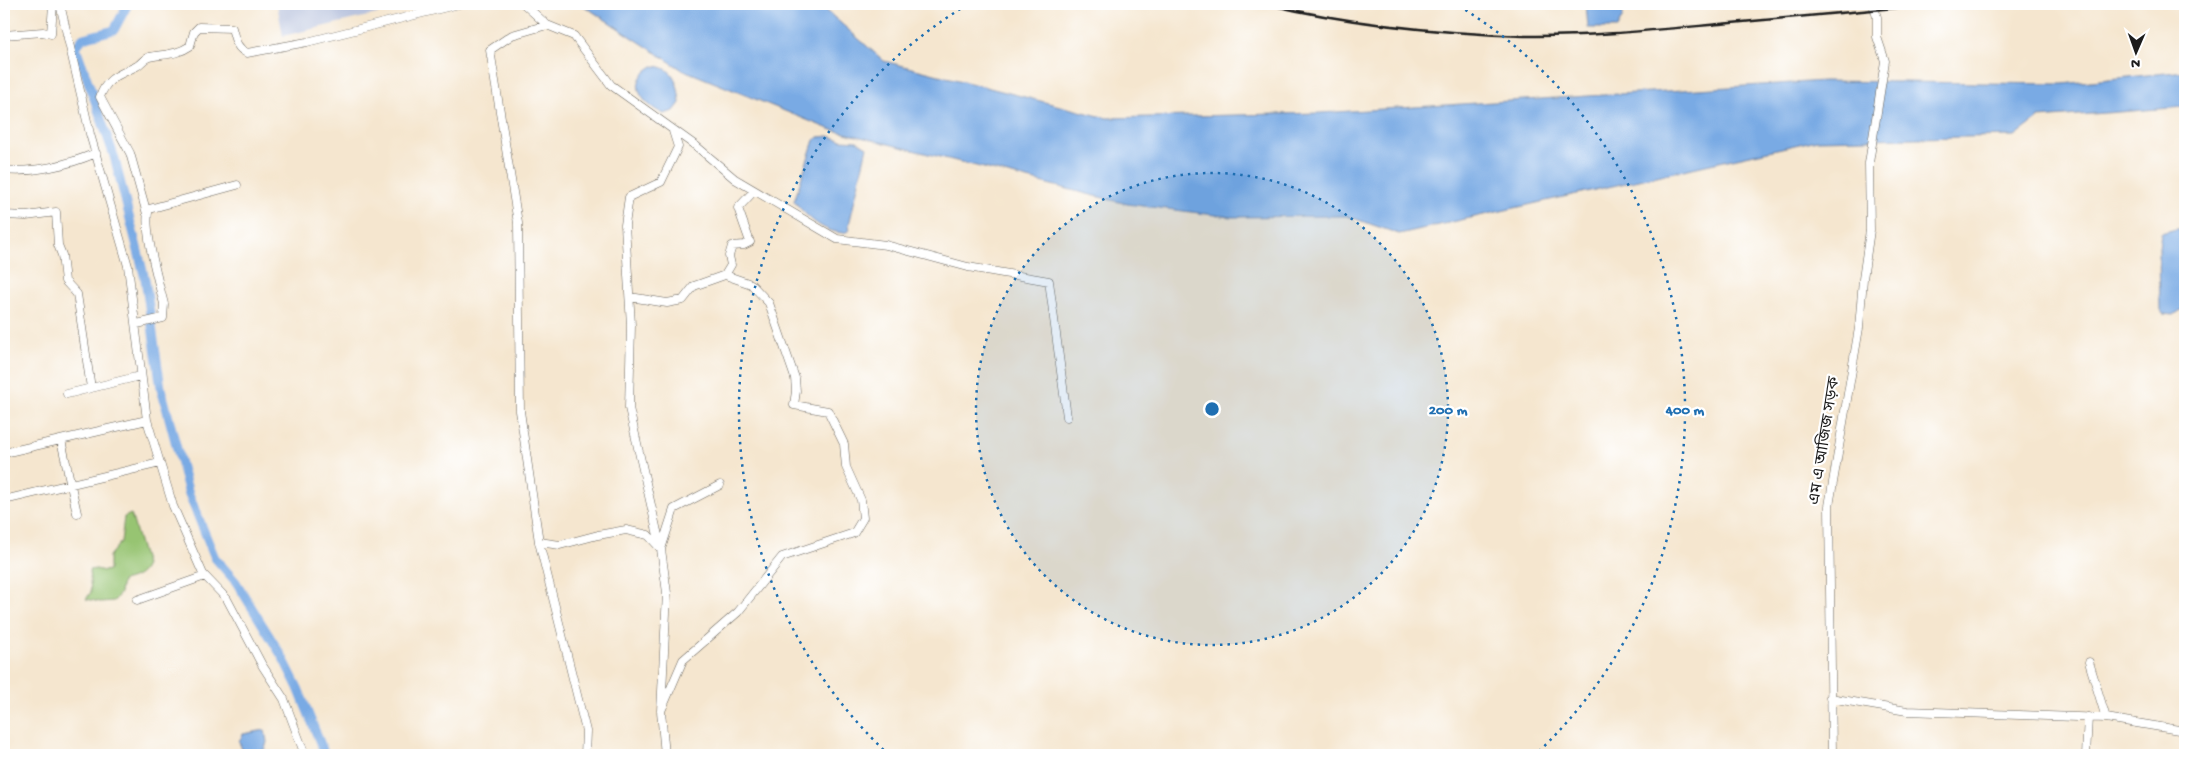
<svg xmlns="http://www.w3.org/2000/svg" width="2189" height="759" viewBox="0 0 2189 759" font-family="'Gochi Hand','Noto Sans Bengali',sans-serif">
	<rect width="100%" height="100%" fill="#fff"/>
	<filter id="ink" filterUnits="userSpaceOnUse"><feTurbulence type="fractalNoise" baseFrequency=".02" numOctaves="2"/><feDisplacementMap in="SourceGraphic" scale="10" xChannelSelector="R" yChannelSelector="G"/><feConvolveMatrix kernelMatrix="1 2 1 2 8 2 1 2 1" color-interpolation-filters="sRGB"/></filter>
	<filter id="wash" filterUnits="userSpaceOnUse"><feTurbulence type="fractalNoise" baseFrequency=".0096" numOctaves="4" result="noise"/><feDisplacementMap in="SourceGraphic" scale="20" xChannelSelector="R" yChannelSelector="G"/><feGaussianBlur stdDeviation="1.12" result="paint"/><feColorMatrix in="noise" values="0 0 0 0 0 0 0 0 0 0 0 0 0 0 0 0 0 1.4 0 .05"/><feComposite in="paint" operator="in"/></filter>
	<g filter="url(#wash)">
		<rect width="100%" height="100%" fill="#f5e6cf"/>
		<path fill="#bac4de" d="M 277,4 L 419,4 L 283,36 Z"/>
		<path fill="#97c472" stroke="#5a7047" d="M 131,514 L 146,565 C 142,576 132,579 122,581 L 120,593 L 114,601 L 100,602 L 86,599 L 91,592 L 89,570 L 96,569 L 104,571 L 109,570 L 109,556 L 121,542 L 124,517 Z"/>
		<path fill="#79aae4" stroke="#4a6380" d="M 581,4 L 819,4 L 884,61 L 1107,118 L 1320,113 L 1824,81 L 2062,84 L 2185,71 L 2185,107 L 2039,118 L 2015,136 L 1817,140 L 1399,234 L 1347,216 L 1231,217 L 1127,204 L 829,129 L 681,69 Z
			M 1586,4 L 1622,4 L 1623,16 L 1617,28 L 1588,28 Z
			M 653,66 C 675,67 678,83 680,103 L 674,111 L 664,114 C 642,104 625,83 653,66 Z
			M 829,136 L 841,140 L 857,141 L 867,147 L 849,225 L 850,230 L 844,233 C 822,232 807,217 794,201 L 814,140 L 819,137 Z
			M 2176,229 L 2185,229 L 2185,309 L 2181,310 L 2174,315 L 2163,314 L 2160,310 L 2159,248 L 2161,233 Z
			M 265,730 L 267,742 L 265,749 L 249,755 L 244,754 L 239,742 L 243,734 Z"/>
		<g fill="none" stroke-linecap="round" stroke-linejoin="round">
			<path stroke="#79aae4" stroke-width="9" d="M 128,4 L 114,30 L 83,38 L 76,47 L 114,156 L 145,279 L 161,388 L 189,494 L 215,558 L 236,582 L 283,658 L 298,688 L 325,755"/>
		</g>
	</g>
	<g filter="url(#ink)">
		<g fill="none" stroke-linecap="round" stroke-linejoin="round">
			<g stroke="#68635b" stroke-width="9">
				<path id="street" d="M 60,4 L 90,134 L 128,266 L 147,420 L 173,506 L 203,574 L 227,599 L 262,665 L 284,699 L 305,755
					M 524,4 L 547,25 L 574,36 L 611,85 L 696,146 L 735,179 L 837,239 L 886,245 L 968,267 L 1049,281 L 1067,417
					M 547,25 L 512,35 L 490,50 L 518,223 L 520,411 L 539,542 L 586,731 L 585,755
					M 4,35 L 43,32 L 51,34 L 53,4
					M 4,170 C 34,173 68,165 96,153
					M 147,214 L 130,153 L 100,97 C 107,77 119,75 137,66 C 142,63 143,59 149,57 C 164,54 177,55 190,46 L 194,32 L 199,27 L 232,28 C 235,39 236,48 247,53 L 307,42 L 459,4
					M 4,215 L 26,216 L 56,212 L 58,245 L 62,255 L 65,281 L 77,294 L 91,388
					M 725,275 L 731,265 L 729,256 L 732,246 L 744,245 L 750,242 L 738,208 L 754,191
					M 630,297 L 667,303 L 683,300 L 694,286 L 725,275 L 751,284 L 769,303 L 795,378 L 796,391 L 794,405 L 828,411 L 844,444 L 846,467 L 861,500 L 863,518 L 854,533 L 782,557 L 738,612 L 683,660 L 661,711
					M 137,324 L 163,318 L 164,304 C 159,284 142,226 149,209 L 237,185
					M 67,394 L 140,376
					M 61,440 L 77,513
					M 4,453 L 147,420
					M 4,500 L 160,463
					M 539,542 L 560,545 L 598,535 L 626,530 L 648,535 L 661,549 L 674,509 L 720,485
					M 137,600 L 205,576
					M 2089,662 L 2106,718
					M 1830,698 L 1907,711 L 2106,718 L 2185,731
					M 665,755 L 661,711 L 667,593 L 661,549 L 629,408 L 631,325 L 625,225 L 629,197 L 661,182 L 678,147 L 673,131
					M 1832,755 L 1829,506 L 1859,328 L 1863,279 L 1870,230 L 1869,163 L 1885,61 L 1877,37 L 1877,17 L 1873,4
					M 2086,755 L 2088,717"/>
			</g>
			<use href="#street" stroke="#fff" stroke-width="8"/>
			<path stroke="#1c1c1c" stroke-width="2.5" d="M 1266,4 C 1350,24 1437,33 1524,36 C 1589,37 1655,30 1720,24 C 1792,17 1865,11 1938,4"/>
		</g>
	</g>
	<circle cx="1212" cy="409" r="236" fill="#1f6fb2" fill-opacity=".12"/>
	<g fill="none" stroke="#1f6fb2" stroke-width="2.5" stroke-dasharray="2.5 5">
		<circle cx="1212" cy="409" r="236"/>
		<path d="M889 755A473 473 0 0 1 965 6M1459 6A473 473 0 0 1 1535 755"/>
	</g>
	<g text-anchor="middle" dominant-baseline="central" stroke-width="4.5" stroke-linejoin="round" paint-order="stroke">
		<g font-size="16" fill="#1c1c1c" stroke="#fff">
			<text transform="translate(1826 441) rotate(-81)">এম এ আজিজ সড়ক</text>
		</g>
	</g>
	<circle cx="1212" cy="409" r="8" fill="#1f6fb2" stroke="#fff" stroke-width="2.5"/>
	<g font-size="15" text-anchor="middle" font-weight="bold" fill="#1f6fb2" stroke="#fff" stroke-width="4.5" stroke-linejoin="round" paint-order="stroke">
		<text x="1448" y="414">200 m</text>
		<text x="1685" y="414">400 m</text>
	</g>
	<rect width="2189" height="759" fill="none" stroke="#fff" stroke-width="20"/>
	<g transform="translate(2136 52) rotate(182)" stroke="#ffffff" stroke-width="4" paint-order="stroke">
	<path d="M0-4L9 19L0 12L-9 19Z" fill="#1c1c1c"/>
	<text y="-8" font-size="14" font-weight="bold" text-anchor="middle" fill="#1c1c1c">N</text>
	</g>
</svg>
